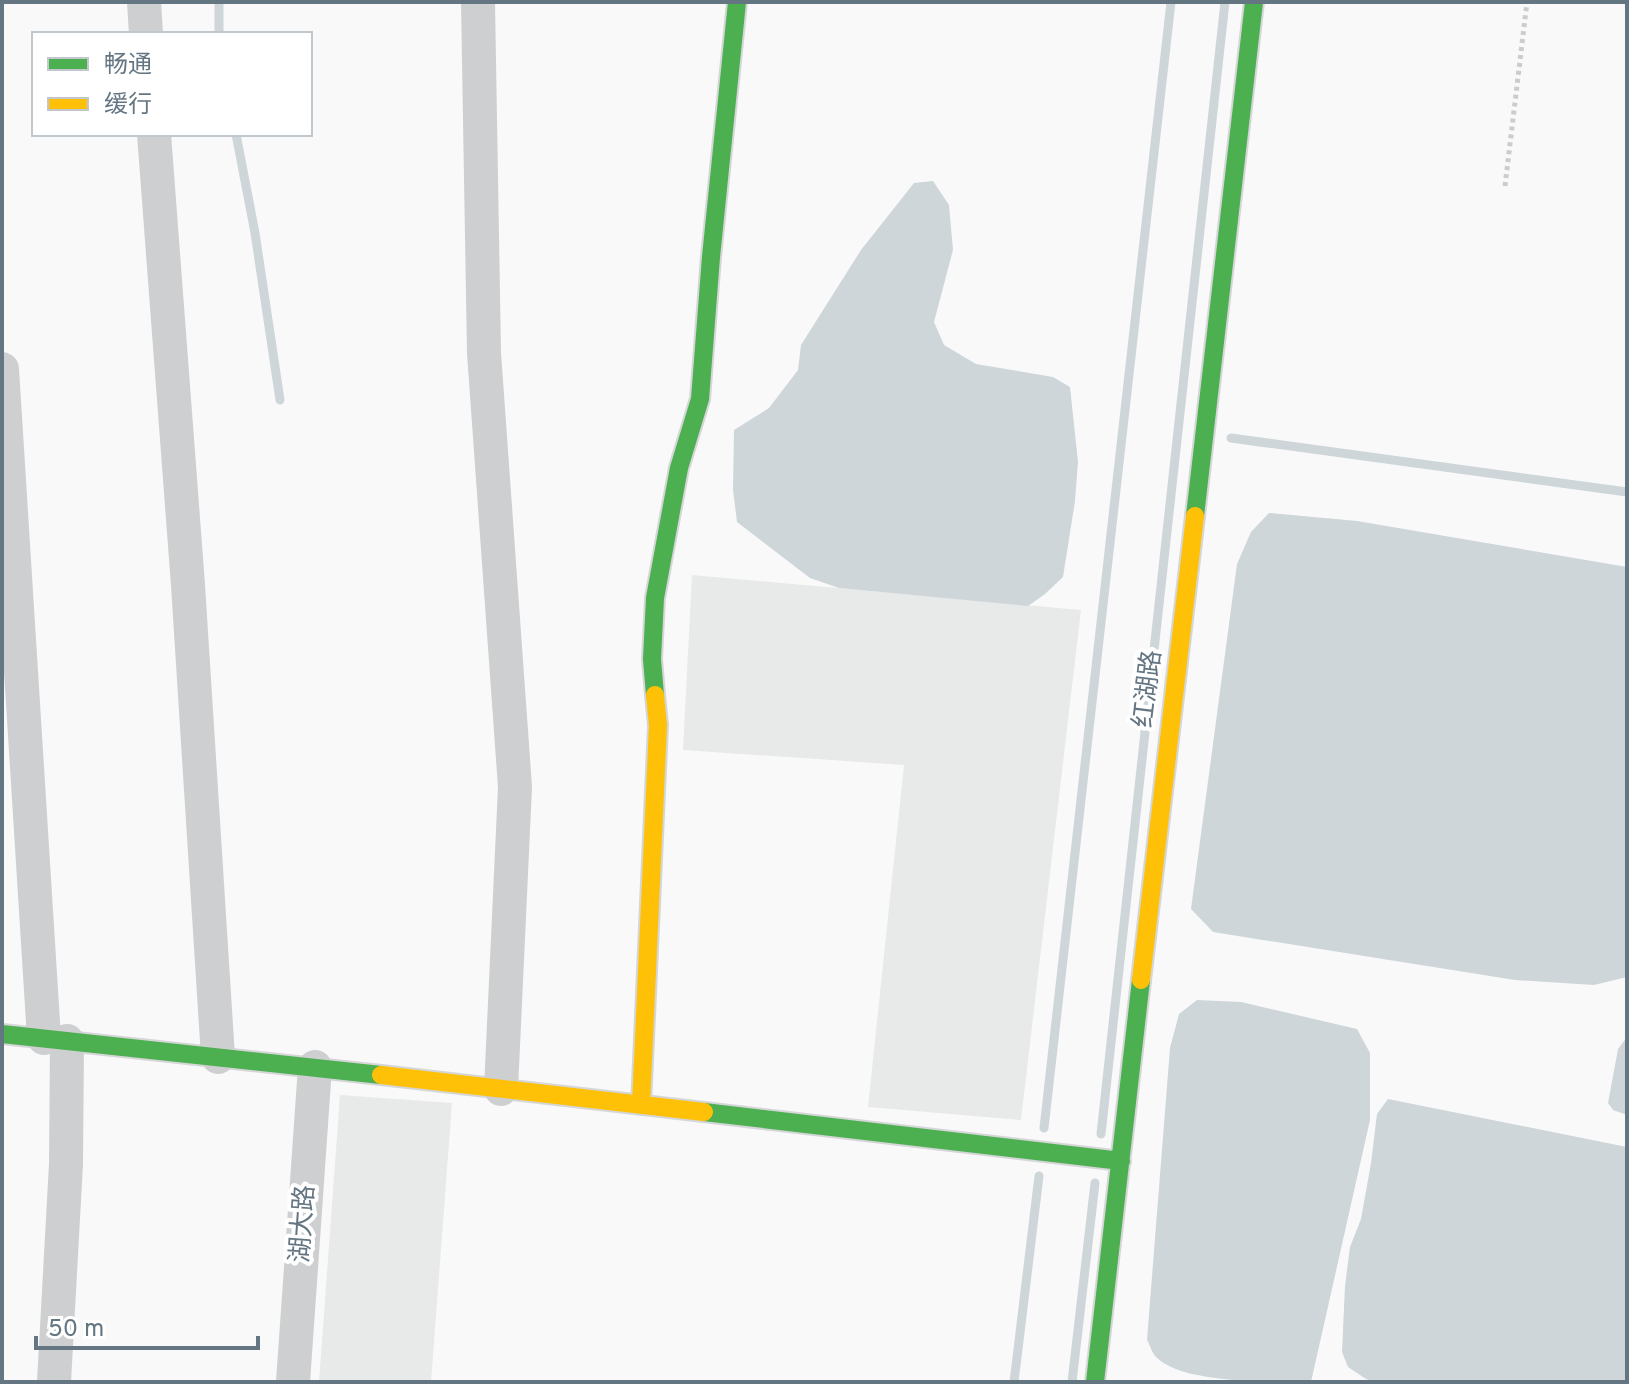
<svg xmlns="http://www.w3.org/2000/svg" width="1629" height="1384" viewBox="0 0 1629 1384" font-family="Overpass,'Noto Sans SC',sans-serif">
	<rect width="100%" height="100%" fill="#f9f9f9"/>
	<path fill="#e8e9e9" d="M 692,575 L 1081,610 L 1021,1120 L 868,1107 L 904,765 L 683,750 Z
		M 340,1095 L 452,1103 L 431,1382 L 319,1382 Z"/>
	<path fill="#ced6d9" d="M 933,181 L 949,205 L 953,250 L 934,322 L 944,345 L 976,364 L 1053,377 L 1070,387 L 1078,462 L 1075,501 L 1063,577 L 1045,594 L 1028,606 L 839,588 L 810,578 L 737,522 L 733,490 L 734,430 L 769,408 L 798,370 L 801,345 L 861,250 L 914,183 Z
		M 1269,513 L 1357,521 L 1627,567 L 1627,977 L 1594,985 L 1515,980 L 1213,932 L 1191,909 L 1237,564 L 1251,532 Z
		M 1197,1000 L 1241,1002 L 1357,1029 L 1370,1053 L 1370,1120 L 1311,1382 C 1273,1382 1182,1384 1156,1357 C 1152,1353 1150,1345 1147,1340 L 1170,1048 L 1179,1014 Z
		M 1627,1037 L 1627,1115 L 1613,1110 L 1608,1103 L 1618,1049 Z
		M 1388,1099 L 1627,1147 L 1627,1382 L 1377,1382 L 1366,1379 L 1348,1367 L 1342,1352 L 1345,1286 L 1350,1247 L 1361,1219 L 1371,1163 L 1377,1114 Z"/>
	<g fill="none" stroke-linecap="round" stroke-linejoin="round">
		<path stroke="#ced6d9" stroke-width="9" d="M 219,2 L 219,34
			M 236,134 L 255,233 L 280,400
			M 1231,438 L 1627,492
			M 1044,1128 L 1171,2
			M 1101,1134 L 1225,2
			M 1014,1382 L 1039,1176
			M 1072,1382 L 1095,1183"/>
		<g stroke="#d5d6d7" stroke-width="22">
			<path id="fast" d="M 1195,516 L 1254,2
				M 655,695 L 652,659 L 655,598 L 679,468 L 700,399 L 711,257 L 737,2
				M 2,1034 L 381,1075
				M 704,1112 L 1121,1161
				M 1095,1382 L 1141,980"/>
		</g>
		<g stroke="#d5d6d7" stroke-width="22">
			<path id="slow" d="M 1141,980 L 1195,516
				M 381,1075 L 704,1112
				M 641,1105 L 658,725 L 655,695"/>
		</g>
		<path stroke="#cbcccd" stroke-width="5" stroke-dasharray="4 4" stroke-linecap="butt" d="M 1505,186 L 1527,2"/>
		<path stroke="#cecfd0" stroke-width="34" d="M 144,2 L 146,34
			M 478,2 L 484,353 L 515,787 L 501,1089
			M 154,134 L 188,585 L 218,1057
			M 2,369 L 44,1038
			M 54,1382 L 66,1164 L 67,1041
			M 293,1382 L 315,1067"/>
		<use href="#fast" stroke="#4caf50" stroke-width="18"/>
		<use href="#slow" stroke="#ffc107" stroke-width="18"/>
	</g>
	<g text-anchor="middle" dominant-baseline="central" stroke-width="8" stroke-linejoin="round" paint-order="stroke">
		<g font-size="26" fill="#657683" stroke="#fff">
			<text transform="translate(1149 689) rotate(-83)">红湖路</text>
			<text transform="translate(304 1224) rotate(-86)">湖大路</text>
		</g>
	</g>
	<rect width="1629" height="1384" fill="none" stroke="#657683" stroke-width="8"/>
	<rect x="32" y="32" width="280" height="104" fill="#ffffff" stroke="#c1c8cd" stroke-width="2"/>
	<rect x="48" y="58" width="40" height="12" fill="#4caf50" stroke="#c1c8cd" stroke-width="2"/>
	<text x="104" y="72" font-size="24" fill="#657683">畅通</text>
	<rect x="48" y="98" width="40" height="12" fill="#ffc107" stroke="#c1c8cd" stroke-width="2"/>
	<text x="104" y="112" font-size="24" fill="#657683">缓行</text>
	<path d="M36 1336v12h222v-12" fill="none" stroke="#657683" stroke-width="4"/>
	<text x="48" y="1336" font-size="24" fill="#657683" stroke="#ffffff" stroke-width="6" paint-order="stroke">50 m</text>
</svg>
